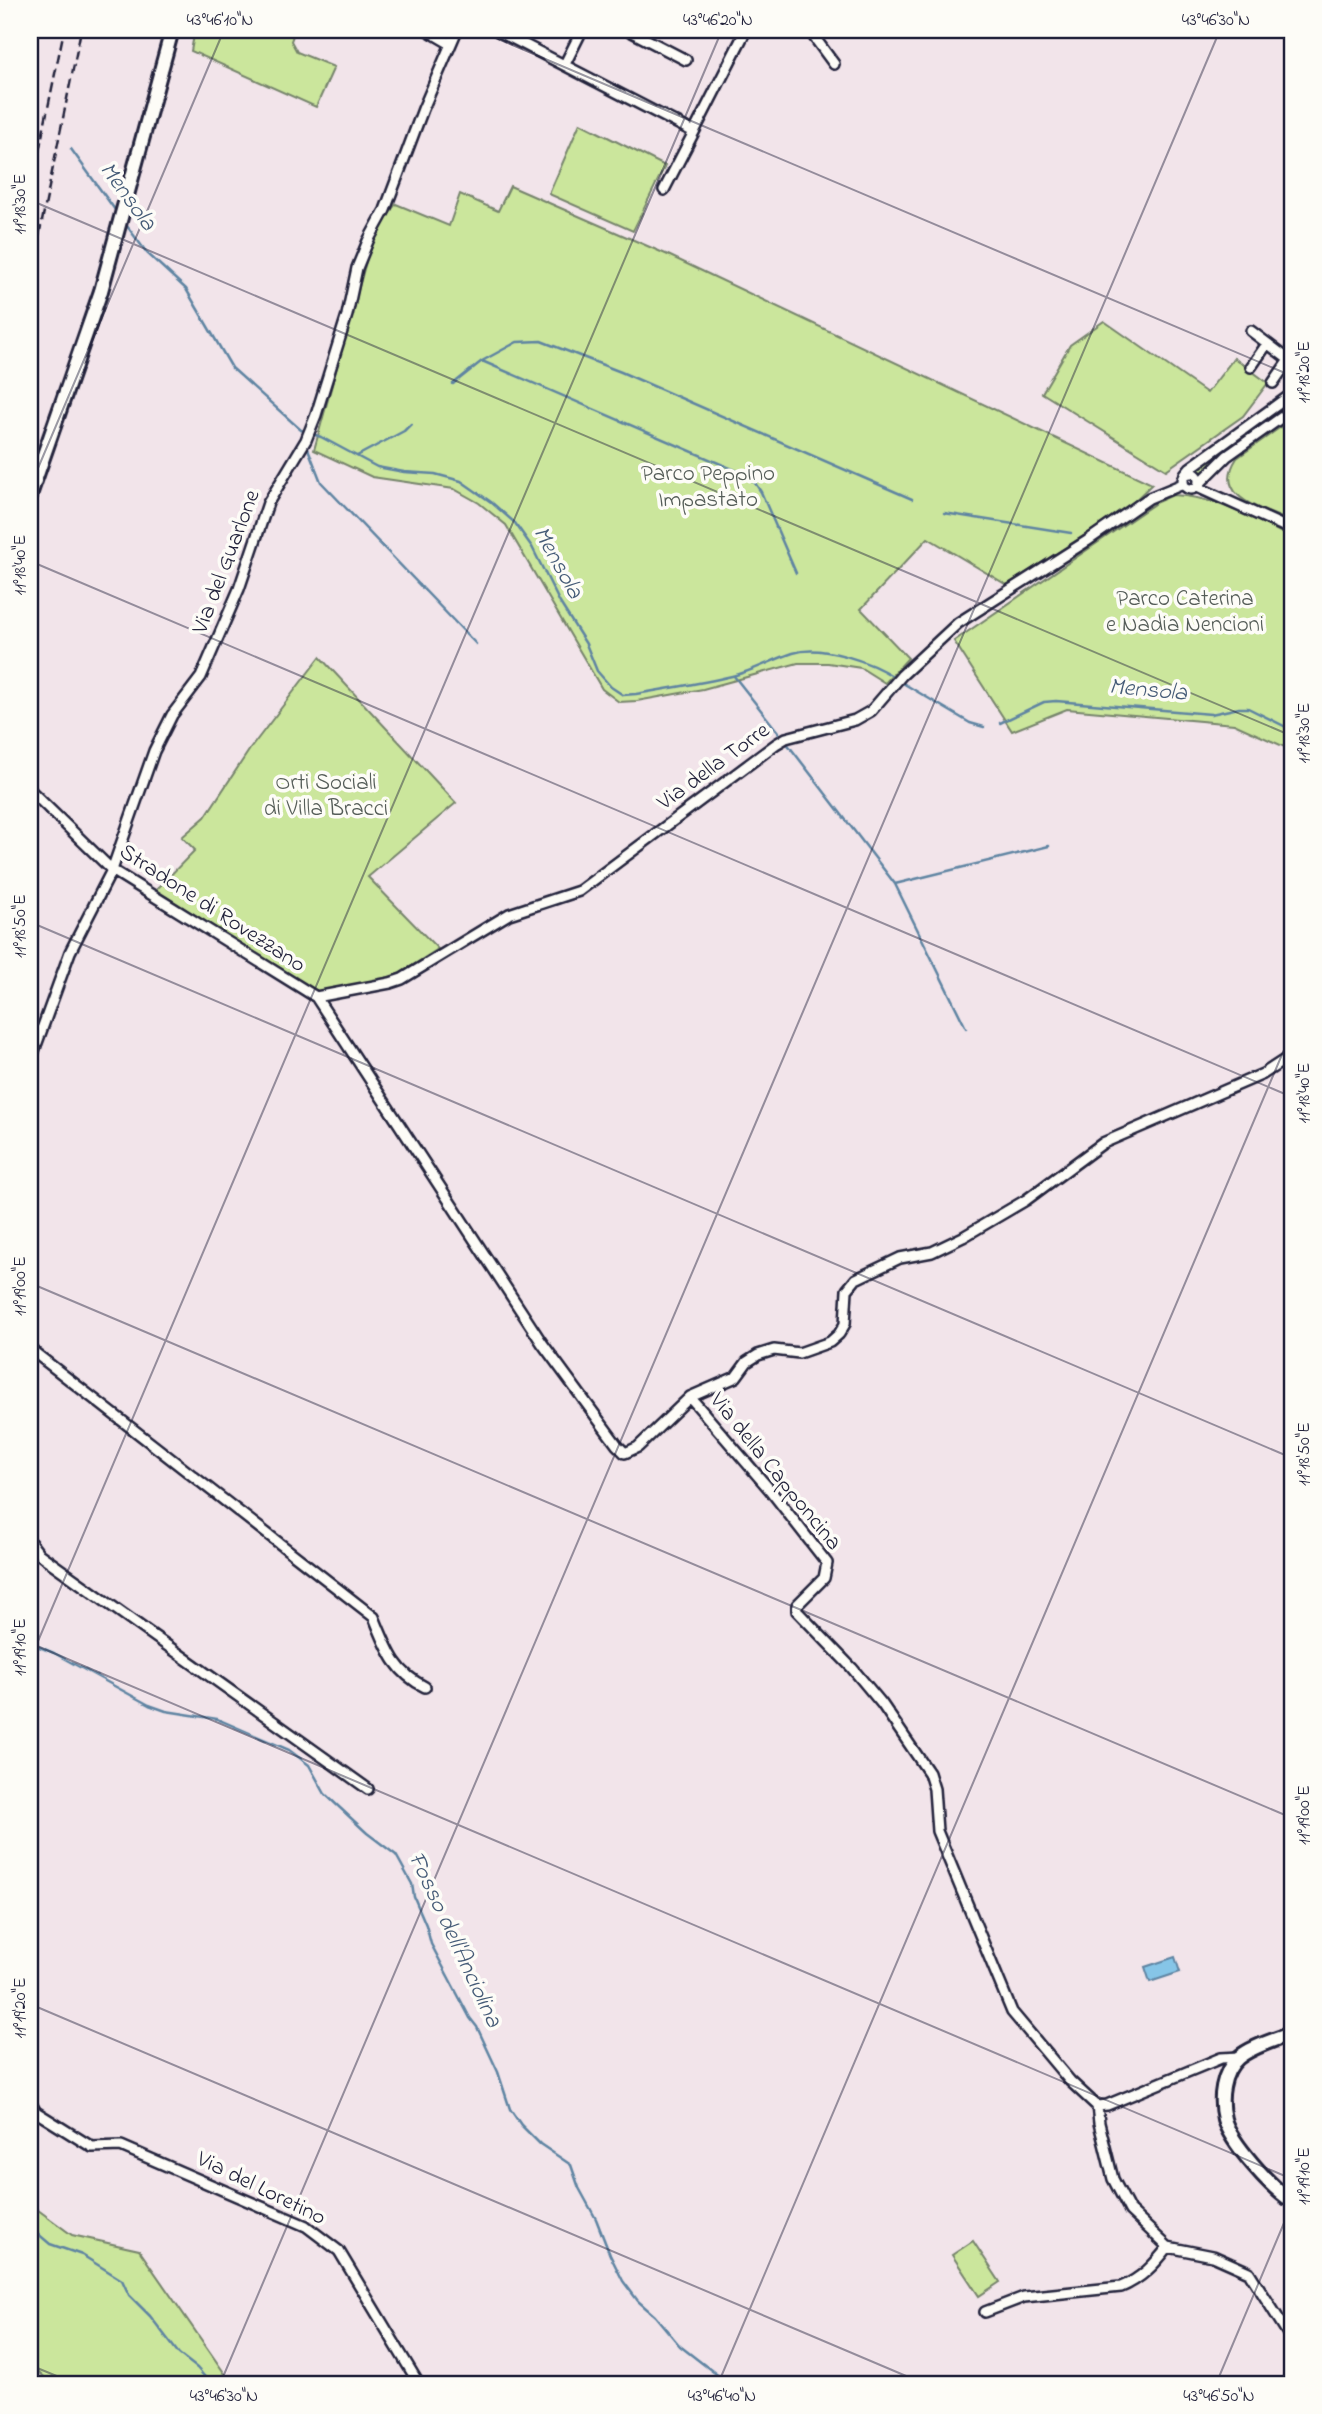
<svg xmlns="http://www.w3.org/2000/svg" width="1322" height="2414" viewBox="0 0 1322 2414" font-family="'Indie Flower',sans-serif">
	<rect width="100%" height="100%" fill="#f2e4ea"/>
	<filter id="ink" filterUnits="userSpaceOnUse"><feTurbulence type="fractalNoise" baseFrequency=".0143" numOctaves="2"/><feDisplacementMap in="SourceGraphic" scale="14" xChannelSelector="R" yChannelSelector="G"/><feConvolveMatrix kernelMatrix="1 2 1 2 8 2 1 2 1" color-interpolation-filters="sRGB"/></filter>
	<g filter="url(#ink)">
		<path fill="#cbe69c" stroke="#76846c" stroke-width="2" d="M 195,30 L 295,30 L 291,41 L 297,52 L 334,67 L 316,107 L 191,51 Z
			M 580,123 L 665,166 L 633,231 L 549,194 Z
			M 510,186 L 668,255 L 1152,484 L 1127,508 L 1007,585 L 928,538 L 861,609 L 908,658 L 885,683 L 861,668 L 828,663 L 798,663 L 703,689 L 637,701 L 619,702 L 602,689 L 506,525 L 479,503 L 454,489 L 372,477 L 314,450 L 375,229 L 396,204 L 449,226 L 460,194 L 498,211 Z
			M 1104,321 L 1207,393 L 1234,358 L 1268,383 L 1243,416 L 1166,470 L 1042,393 L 1070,345 Z
			M 1292,399 L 1292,403 L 1218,456 L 1201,474 L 1195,469 Z
			M 1292,419 L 1292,522 C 1264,509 1211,498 1237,458 Z
			M 1173,495 C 1215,496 1255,520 1292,538 L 1292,748 L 1287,748 L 1234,724 L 1067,709 L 1012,731 L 954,641 L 1157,502 Z
			M 320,657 L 456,803 L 368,877 L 438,949 L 396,976 L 316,992 L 156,890 L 195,850 L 182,837 L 205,817 L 250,749 Z
			M 30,2204 L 72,2235 L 139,2250 L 232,2384 L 51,2384 L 30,2365 Z
			M 973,2241 L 1000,2282 L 979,2296 L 952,2255 Z"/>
		<path fill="#86c5e7" stroke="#5e84a2" stroke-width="2" d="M 1175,1957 L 1180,1972 L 1150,1982 L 1145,1967 Z"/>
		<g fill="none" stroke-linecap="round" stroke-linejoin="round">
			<path stroke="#5e84a2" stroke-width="2.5" d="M 71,149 L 118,214
				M 124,222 L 147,253 L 186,289 L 232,368 L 301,430 L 321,437 L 377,467 L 404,472 L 435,474 L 461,481 L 491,502 L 515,523 L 532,547 L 560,603 L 586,644 L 597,671 L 611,687 L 623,695 L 636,694 C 668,688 700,684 732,676 C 753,671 772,660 793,653 C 822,644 871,662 896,678
				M 482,361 L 744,474 L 755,483 L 761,492 L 796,573
				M 453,384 L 482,361 L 517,342 L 541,341 L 621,372 L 912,499
				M 307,446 L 321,482 L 476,644
				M 357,456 L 404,431 L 411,424
				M 944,513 L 1071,533
				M 734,676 L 782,737
				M 901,682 L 970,723 L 984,727
				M 1000,723 L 1044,702 L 1056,701 L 1211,714 L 1239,708 L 1248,708 L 1292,730
				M 786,742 L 895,884 L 966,1028
				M 895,884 L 1049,846
				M 30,1643 L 54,1653 L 149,1705 L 166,1711 L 217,1719 L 289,1750 L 309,1765 L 325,1794 L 367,1833 L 396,1855 L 412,1884 L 414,1897 L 426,1925 L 431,1944 L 470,2018 L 477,2027 L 498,2072 L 510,2109 L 521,2125 L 540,2144 L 571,2165 L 579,2188 L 596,2219 L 610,2255 L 623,2281 L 638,2301 L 655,2316 L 680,2346 L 729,2384
				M 30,2227 L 50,2244 L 82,2255 L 122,2280 L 129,2295 L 150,2316 L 179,2354 L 197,2368 L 211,2384"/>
			<g stroke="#22223b" stroke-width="14">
				<path id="street" d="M 427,30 L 451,44
					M 496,30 L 694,132 L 664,190
					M 628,30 L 686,60
					M 809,30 L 834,64
					M 565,64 L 582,30
					M 694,132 L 746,30
					M 1251,331 L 1288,359
					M 1251,367 L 1267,344
					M 1273,383 L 1291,357
					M1183 481a8 8 0 1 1 16 0a8 8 0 1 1-16 0Z
					M 1185,474 L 1190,468 L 1292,394
					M 1199,484 L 1227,456 L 1292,410
					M 1197,487 L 1292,530
					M 30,790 L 112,870 L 316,997 L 542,1343 L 617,1445 L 625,1453 L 638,1447 L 690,1397 L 736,1377 L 747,1362 L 758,1355 L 774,1350 L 799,1353 L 830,1342 L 839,1334 L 845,1324 L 847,1290 L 856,1279 L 900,1258 L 932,1252 L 963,1237 L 1026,1200 L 1103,1143 L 1263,1074 L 1292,1055
					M 316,997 L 390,983 L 402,979 L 509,914 L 579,891 L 776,744 L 786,738 L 855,720 L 871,711 L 902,675 L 958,623 L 1087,541 L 1149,498 L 1183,484
					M 30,1062 L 70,952 L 112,870 L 154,751 L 172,715 L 201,677 L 239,589 L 268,503 L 306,440 L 316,415 L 347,315 L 357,268 L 368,241 L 385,210 L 423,109 L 457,30
					M 30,1349 L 374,1617 C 387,1648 394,1672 425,1687
					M 690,1397 L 770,1490 L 827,1563 L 824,1578 L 797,1605 L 797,1611 L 852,1668 L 882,1704 L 929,1773 L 934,1789 L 937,1831 L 1012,2012 L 1070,2081 L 1097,2106
					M 30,1542 L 39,1554 L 368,1789
					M 30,2102 L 36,2112 L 92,2147 L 121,2146 L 306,2226 L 339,2251 L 419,2384
					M 1097,2106 L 1099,2123 L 1113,2179 L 1130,2211 L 1168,2247 L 1213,2256 L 1249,2272 L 1292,2340
					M 1097,2106 L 1107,2105 L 1221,2058 L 1239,2057
					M 985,2312 L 1024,2297 L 1121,2287 C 1141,2279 1155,2264 1168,2247
					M 1286,2384 L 1292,2373"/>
			</g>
			<g stroke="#22223b" stroke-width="18">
				<path id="secondary" d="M 30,495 L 101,291 L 172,30
					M 1292,2033 C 1276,2040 1252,2046 1238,2058 C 1222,2072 1219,2099 1224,2119 C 1230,2142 1272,2189 1292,2201"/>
			</g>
			<use href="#street" stroke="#fdfcf7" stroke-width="9"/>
			<use href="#secondary" stroke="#fdfcf7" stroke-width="12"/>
			<path stroke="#22223b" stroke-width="2.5" stroke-dasharray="10 5" stroke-linecap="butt" d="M 30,195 L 64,30
				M 30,280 L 81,30"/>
		</g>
	</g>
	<path fill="none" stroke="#22223b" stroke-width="2" stroke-opacity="0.45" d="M 477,30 L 1292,376M 30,200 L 1292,736M 30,487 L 224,30M 30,561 L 1292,1097M 30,922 L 1292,1458M 30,1283 L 1292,1818M 30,1643 L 1292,2179M 30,1660 L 722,30M 30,2004 L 925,2384M 30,2365 L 76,2384M 220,2384 L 1220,30M 718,2384 L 1292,1031M 1216,2384 L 1292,2204"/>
	<g text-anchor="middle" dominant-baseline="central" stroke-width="7" stroke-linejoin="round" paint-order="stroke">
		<g font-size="23" fill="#555d58" stroke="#fdfcf7">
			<text x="708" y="474">Parco Peppino<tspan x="708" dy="26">Impastato</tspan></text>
			<text x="1185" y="599">Parco Caterina<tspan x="1185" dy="26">e Nadia Nencioni</tspan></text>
			<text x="326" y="783">Orti Sociali<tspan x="326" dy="26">di Villa Bracci</tspan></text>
		</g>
		<g font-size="23" fill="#22223b" stroke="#fdfcf7">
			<text transform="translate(227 562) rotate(-69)">Via del Guarlone</text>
			<text transform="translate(714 767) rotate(-36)">Via della Torre</text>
			<text transform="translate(212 909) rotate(33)">Stradone di Rovezzano</text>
			<text transform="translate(775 1472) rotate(51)">Via della Capponcina</text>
			<text transform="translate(261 2189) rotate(26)">Via del Loretino</text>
		</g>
		<g font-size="24" font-style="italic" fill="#455b77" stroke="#fdfcf7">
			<text transform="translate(127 197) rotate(54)">Mensola</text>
			<text transform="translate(557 563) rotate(61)">Mensola</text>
			<text transform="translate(1148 691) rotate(5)">Mensola</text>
			<text transform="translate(454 1940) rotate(65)">Fosso dell'Anciolina</text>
		</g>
	</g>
	<rect width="1322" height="2414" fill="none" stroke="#fdfcf7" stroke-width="77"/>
	<rect x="38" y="38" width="1246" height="2338" fill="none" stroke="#22223b" stroke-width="2.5"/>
	<g font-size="18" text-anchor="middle" fill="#22223b">
		<text x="220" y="25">43°46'10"N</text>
		<text x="718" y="25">43°46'20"N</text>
		<text x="1216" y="25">43°46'30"N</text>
		<text transform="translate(19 204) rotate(-90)" y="6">11°18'30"E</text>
		<text transform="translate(1303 372) rotate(-90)" y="6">11°18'20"E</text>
		<text transform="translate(19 565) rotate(-90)" y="6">11°18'40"E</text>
		<text transform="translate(1303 733) rotate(-90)" y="6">11°18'30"E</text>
		<text transform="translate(19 926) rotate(-90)" y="6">11°18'50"E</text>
		<text transform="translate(1303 1093) rotate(-90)" y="6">11°18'40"E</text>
		<text transform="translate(19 1286) rotate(-90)" y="6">11°19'00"E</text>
		<text transform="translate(1303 1454) rotate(-90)" y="6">11°18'50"E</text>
		<text transform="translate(19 1647) rotate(-90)" y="6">11°19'10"E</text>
		<text transform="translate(1303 1815) rotate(-90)" y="6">11°19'00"E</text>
		<text transform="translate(19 2008) rotate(-90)" y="6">11°19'20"E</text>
		<text transform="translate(1303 2176) rotate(-90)" y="6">11°19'10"E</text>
		<text x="224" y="2401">43°46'30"N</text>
		<text x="722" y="2401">43°46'40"N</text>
		<text x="1219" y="2401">43°46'50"N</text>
	</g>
</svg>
